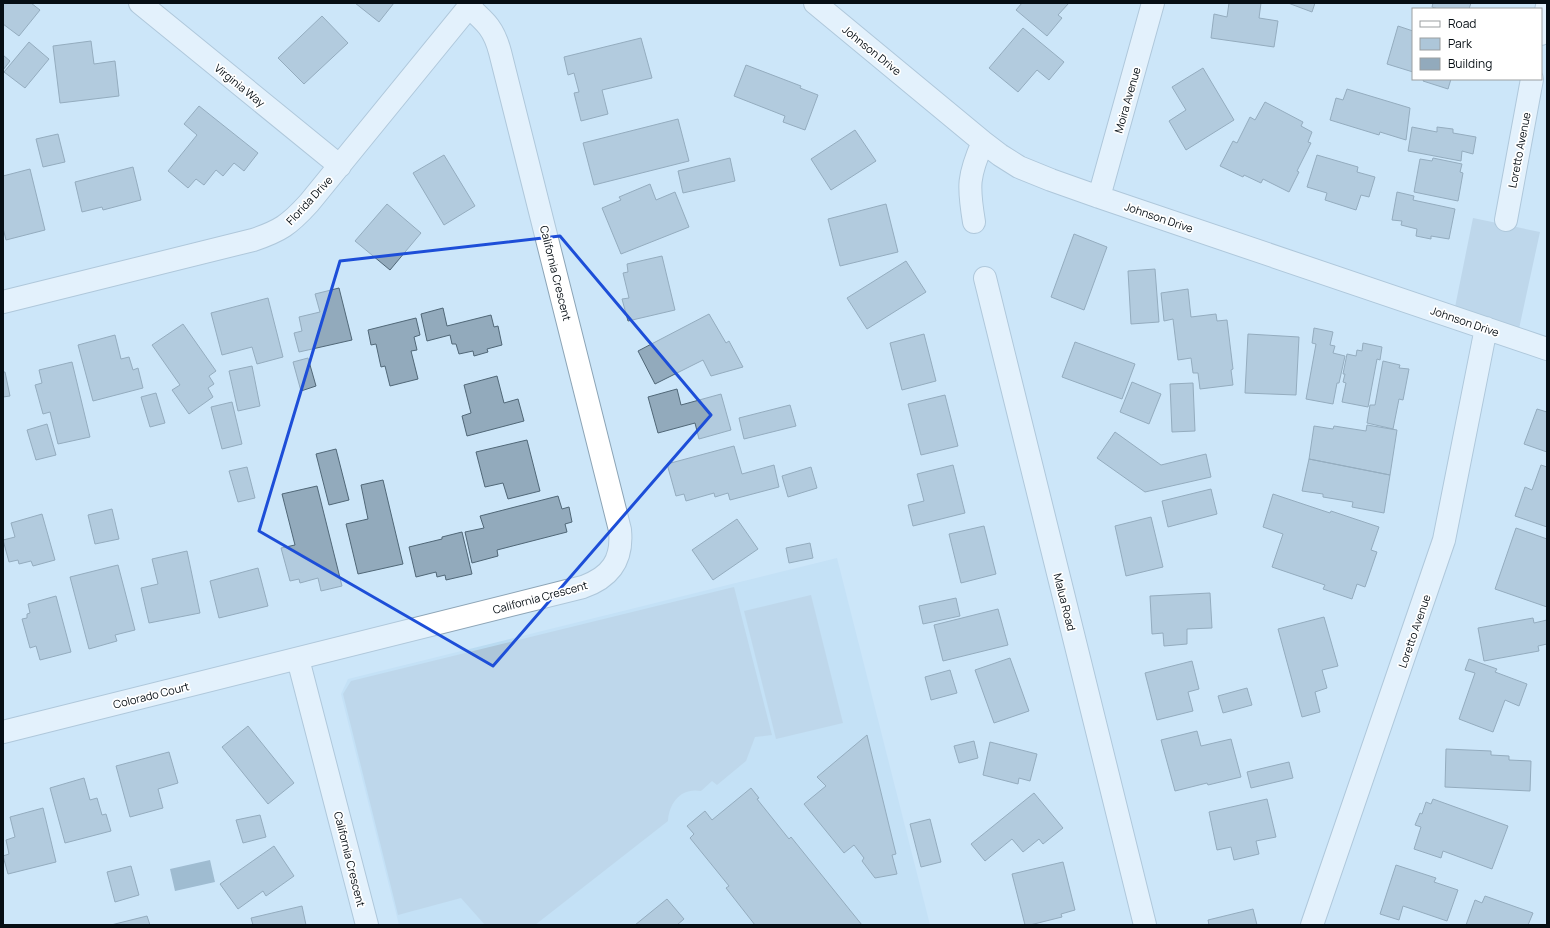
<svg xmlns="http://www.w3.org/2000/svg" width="1550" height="928" viewBox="0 0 1550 928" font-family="Manrope,sans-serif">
	<rect width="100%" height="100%" fill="#cce6f9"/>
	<path fill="#badbf1" d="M 837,558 L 930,925 L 399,925 L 341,694 L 348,679 Z"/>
	<path fill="#adc6d9" d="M 1473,218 L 1540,232 L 1517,338 L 1453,317 Z
		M 734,587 L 772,735 L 755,737 L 746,761 L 717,785 L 712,781 L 701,791 C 681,787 669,803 668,821 L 535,925 L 485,925 L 461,898 L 398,915 L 343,694 L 351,681 Z
		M 811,595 L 843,723 L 776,739 L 744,611 Z"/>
	<path fill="#6889a0" d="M 210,860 L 215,882 L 175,891 L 170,869 Z"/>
	<path fill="#92aabc" stroke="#506777" d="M 3,3 L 31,3 L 40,10 L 19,36 L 3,24 Z
		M 355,3 L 394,3 L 379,22 Z
		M 1022,3 L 1069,3 L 1058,15 L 1062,18 L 1047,36 L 1016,10 Z
		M 1229,3 L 1261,3 L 1259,18 L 1278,21 L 1274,47 L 1211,38 L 1214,14 L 1227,17 Z
		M 1288,3 L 1315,3 L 1312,12 Z
		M 1433,3 L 1471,3 L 1469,9 L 1438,9 L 1432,7 Z
		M 322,16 L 348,43 L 304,84 L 278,58 Z
		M 1398,26 L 1413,31 L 1413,72 L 1387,64 Z
		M 1023,28 L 1064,62 L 1049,80 L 1037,70 L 1018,92 L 989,68 Z
		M 641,38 L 652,78 L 602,90 L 608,114 L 581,121 L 574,93 L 579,92 L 574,73 L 568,75 L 564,57 Z
		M 91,41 L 94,64 L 115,61 L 119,96 L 60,103 L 53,46 Z
		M 29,42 L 49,59 L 25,88 L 4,72 Z
		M 3,55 L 10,61 L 3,70 Z
		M 746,65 L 801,86 L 800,88 L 818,95 L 805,130 L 783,122 L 785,116 L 734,96 Z
		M 1203,68 L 1234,120 L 1186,150 L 1169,121 L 1186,110 L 1172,87 Z
		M 1424,79 L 1451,79 L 1448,89 L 1423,81 Z
		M 1347,89 L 1410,108 L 1406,140 L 1380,132 L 1379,135 L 1330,120 L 1336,98 L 1343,100 Z
		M 1265,102 L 1303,122 L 1301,126 L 1312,132 L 1308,142 L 1311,143 L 1297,171 L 1299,172 L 1289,192 L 1263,179 L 1261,183 L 1244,175 L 1243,177 L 1220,166 L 1233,141 L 1237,143 L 1250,117 L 1255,120 Z
		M 199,106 L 258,153 L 244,171 L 234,163 L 223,176 L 216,170 L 204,185 L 196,179 L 188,188 L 168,171 L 197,135 L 184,124 Z
		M 678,119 L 689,161 L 594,185 L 583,143 Z
		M 1412,127 L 1437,132 L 1437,127 L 1453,129 L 1453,133 L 1476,137 L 1473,154 L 1462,151 L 1461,161 L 1408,151 Z
		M 855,130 L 876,161 L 831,190 L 811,159 Z
		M 58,134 L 65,162 L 43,167 L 36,139 Z
		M 444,155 L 475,206 L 444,225 L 413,173 Z
		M 1317,155 L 1358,167 L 1357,172 L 1375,177 L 1369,197 L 1361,195 L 1356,210 L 1325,200 L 1327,193 L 1307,187 Z
		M 730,158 L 735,181 L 683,193 L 678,171 Z
		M 1433,158 L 1462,164 L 1460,172 L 1463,173 L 1458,201 L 1414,192 L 1420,159 L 1432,161 Z
		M 133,167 L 141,200 L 103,210 L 102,207 L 82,212 L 75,182 Z
		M 30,169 L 45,230 L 6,240 L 3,228 L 3,176 Z
		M 650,184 L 656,200 L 675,192 L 689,227 L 621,254 L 602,208 L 621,200 L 619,197 Z
		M 1397,192 L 1414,196 L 1413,200 L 1455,209 L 1449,239 L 1431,236 L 1431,239 L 1416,236 L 1417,229 L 1401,225 L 1402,221 L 1392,220 Z
		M 387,204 L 421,233 L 390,270 L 355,241 Z
		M 886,204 L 898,252 L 840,266 L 828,219 Z
		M 1074,234 L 1107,247 L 1084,310 L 1051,297 Z
		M 662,256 L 675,310 L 628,321 L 622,299 L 629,298 L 623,273 L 628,272 L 627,264 Z
		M 906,261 L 926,292 L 867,329 L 847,298 Z
		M 1155,269 L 1159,322 L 1131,324 L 1128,271 Z
		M 339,288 L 352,340 L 299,352 L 294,333 L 302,331 L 299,317 L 320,312 L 315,294 Z
		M 1188,289 L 1191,317 L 1216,314 L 1217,321 L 1227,320 L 1233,369 L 1231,370 L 1233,385 L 1200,389 L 1198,373 L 1193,373 L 1191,358 L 1178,360 L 1173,319 L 1164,321 L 1161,293 Z
		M 268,298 L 283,357 L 257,364 L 252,347 L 222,355 L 211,313 Z
		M 443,308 L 447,326 L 491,315 L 494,327 L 498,326 L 502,345 L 487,349 L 488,352 L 474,356 L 473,351 L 459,354 L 456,344 L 452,344 L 450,335 L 427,341 L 421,314 Z
		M 709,314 L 726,343 L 729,341 L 743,367 L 711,376 L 703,360 L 655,384 L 638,351 Z
		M 416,318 L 420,335 L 414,337 L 417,350 L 411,351 L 418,379 L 390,386 L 385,366 L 381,367 L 376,344 L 371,345 L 368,330 Z
		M 183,324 L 216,371 L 209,376 L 214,384 L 208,388 L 213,397 L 189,414 L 172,390 L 180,385 L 152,345 Z
		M 1314,328 L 1333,332 L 1330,345 L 1335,346 L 1333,353 L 1345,356 L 1339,383 L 1337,383 L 1333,404 L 1306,399 L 1316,344 L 1312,343 Z
		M 924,334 L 936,381 L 902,390 L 890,343 Z
		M 1248,334 L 1299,337 L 1296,395 L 1245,393 Z
		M 115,335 L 121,359 L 129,357 L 133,370 L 138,368 L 143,388 L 93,401 L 78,345 Z
		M 1075,342 L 1135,364 L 1122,399 L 1062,377 Z
		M 1363,343 L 1382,347 L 1380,360 L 1377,359 L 1368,407 L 1342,402 L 1346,383 L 1343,382 L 1345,374 L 1343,374 L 1347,354 L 1356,356 L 1357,350 L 1362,351 Z
		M 308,358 L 316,386 L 301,391 L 293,362 Z
		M 1383,361 L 1400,365 L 1399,368 L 1409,369 L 1403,400 L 1399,399 L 1393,429 L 1367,423 L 1370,405 L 1375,405 Z
		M 72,362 L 90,437 L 58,444 L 50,412 L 43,414 L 35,385 L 42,383 L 39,370 Z
		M 252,366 L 260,406 L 238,411 L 229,371 Z
		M 3,372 L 5,372 L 10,396 L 3,397 Z
		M 497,376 L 504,403 L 518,399 L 524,421 L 467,436 L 462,416 L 471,413 L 464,385 Z
		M 1132,382 L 1161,394 L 1149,424 L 1120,412 Z
		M 1193,383 L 1195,431 L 1172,432 L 1170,384 Z
		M 677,389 L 681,405 L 721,394 L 731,430 L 699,439 L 695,423 L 658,433 L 648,397 Z
		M 156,393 L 165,423 L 150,427 L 141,397 Z
		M 945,395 L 958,446 L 921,455 L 908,404 Z
		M 232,402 L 242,444 L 222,449 L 211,407 Z
		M 790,405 L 796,426 L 744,439 L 739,418 Z
		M 1537,409 L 1547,412 L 1547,452 L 1524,444 Z
		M 47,424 L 56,455 L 36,460 L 27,430 Z
		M 1367,425 L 1397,430 L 1390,475 L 1309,459 L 1314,426 L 1333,429 L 1334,426 L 1366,431 Z
		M 1115,432 L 1161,465 L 1206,454 L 1211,477 L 1145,492 L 1097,458 Z
		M 527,440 L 540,491 L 508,499 L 503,483 L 485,487 L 476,452 Z
		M 734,446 L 742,474 L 774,465 L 779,487 L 730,500 L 728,493 L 715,497 L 714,493 L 686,501 L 684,494 L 676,496 L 667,464 Z
		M 336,449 L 349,500 L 329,505 L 316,454 Z
		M 1309,459 L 1390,475 L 1384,513 L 1352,507 L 1353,502 L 1323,497 L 1323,494 L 1302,491 Z
		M 953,465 L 965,513 L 913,526 L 908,505 L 924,501 L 917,474 Z
		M 1541,465 L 1547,467 L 1547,527 L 1515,516 L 1525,487 L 1532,490 Z
		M 247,467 L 255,498 L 238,502 L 229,471 Z
		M 811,467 L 817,488 L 788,497 L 782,476 Z
		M 383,480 L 403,564 L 358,574 L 346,524 L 368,519 L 361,485 Z
		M 317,486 L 342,586 L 321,591 L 318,578 L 300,583 L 299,579 L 290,581 L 281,548 L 295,545 L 282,494 Z
		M 1211,489 L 1217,514 L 1168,527 L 1162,501 Z
		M 1273,494 L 1330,513 L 1331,511 L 1379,527 L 1371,550 L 1377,552 L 1365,587 L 1357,584 L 1352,599 L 1323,589 L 1325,585 L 1272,567 L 1283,534 L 1263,527 Z
		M 558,496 L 562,509 L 569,507 L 572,522 L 565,524 L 567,532 L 497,550 L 498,556 L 472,563 L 465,532 L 484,528 L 480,516 Z
		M 112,509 L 119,539 L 95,544 L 88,515 Z
		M 42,514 L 55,560 L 33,566 L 31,561 L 19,564 L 18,560 L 9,562 L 3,540 L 15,537 L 11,523 Z
		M 1151,517 L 1163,567 L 1126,576 L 1115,526 Z
		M 737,519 L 758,549 L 713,580 L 692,550 Z
		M 984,526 L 996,574 L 961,583 L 949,534 Z
		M 1516,528 L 1547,539 L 1547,607 L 1495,589 Z
		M 462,532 L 472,574 L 446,580 L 445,575 L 437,577 L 436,572 L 416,577 L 409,547 L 442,539 L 442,537 Z
		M 810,543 L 813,558 L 789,563 L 786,548 Z
		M 187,551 L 200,613 L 149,623 L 141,588 L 158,584 L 152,559 Z
		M 118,565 L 135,630 L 115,635 L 117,641 L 89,649 L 70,577 Z
		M 258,568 L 268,606 L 219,618 L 210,581 Z
		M 1210,593 L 1212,628 L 1187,629 L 1187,644 L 1164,646 L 1163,633 L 1152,634 L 1150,596 Z
		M 56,596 L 71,652 L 40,660 L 36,646 L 30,648 L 22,619 L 27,618 L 27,614 L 30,613 L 28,604 Z
		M 956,598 L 960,616 L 923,624 L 919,606 Z
		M 998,609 L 1008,645 L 943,661 L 934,625 Z
		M 1324,617 L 1338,666 L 1322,670 L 1327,688 L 1315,692 L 1320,712 L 1302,717 L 1278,629 Z
		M 1533,618 L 1534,623 L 1547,620 L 1547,644 L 1538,646 L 1539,651 L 1484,661 L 1478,628 Z
		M 1010,658 L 1029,711 L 994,723 L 975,670 Z
		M 1469,659 L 1497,669 L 1495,672 L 1527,684 L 1519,706 L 1505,700 L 1493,732 L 1459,719 L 1475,673 L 1465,670 Z
		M 1192,661 L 1199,689 L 1188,692 L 1193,711 L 1157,720 L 1145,673 Z
		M 950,670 L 957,693 L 931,700 L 925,677 Z
		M 1247,688 L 1252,705 L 1223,713 L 1218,696 Z
		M 248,726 L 294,783 L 268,804 L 222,747 Z
		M 1197,731 L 1201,746 L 1231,739 L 1241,777 L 1208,785 L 1207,783 L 1175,791 L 1161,740 Z
		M 867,735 L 896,854 L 892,855 L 897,874 L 875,878 L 862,861 L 864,858 L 854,845 L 844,853 L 804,804 L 826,786 L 817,777 Z
		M 974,741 L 978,758 L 959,763 L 954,746 Z
		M 990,742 L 1037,754 L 1030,781 L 1019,778 L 1018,784 L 983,775 Z
		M 1446,749 L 1491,751 L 1491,755 L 1509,756 L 1509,760 L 1531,761 L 1530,791 L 1445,787 Z
		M 169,752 L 178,783 L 158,789 L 163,808 L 130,817 L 116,766 Z
		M 1289,762 L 1293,778 L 1251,788 L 1247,772 Z
		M 84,778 L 90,800 L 97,798 L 102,815 L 106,814 L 111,831 L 65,843 L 50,788 Z
		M 751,788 L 759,798 L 757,799 L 789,839 L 791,837 L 862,925 L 755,925 L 726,888 L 729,886 L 690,838 L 694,834 L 687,826 L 705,811 L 712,820 Z
		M 1034,793 L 1063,828 L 1043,844 L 1039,839 L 1023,852 L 1012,839 L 985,861 L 971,844 Z
		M 1267,799 L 1276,837 L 1256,841 L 1259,854 L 1234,860 L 1231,847 L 1217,850 L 1209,812 Z
		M 1433,799 L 1508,826 L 1492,869 L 1443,851 L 1441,858 L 1414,849 L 1421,827 L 1415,825 L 1420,813 L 1422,814 L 1426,802 L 1431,804 Z
		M 43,808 L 56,862 L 8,874 L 3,856 L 9,854 L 6,840 L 15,837 L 10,817 Z
		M 260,815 L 266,837 L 243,843 L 236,820 Z
		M 930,819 L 941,862 L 921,867 L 910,824 Z
		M 274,846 L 294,876 L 266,896 L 263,891 L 238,909 L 220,884 Z
		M 1063,862 L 1075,910 L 1061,914 L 1062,917 L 1030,925 L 1025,925 L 1012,874 Z
		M 1396,865 L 1436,878 L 1434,882 L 1458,890 L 1447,921 L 1403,906 L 1399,920 L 1380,914 Z
		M 131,866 L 139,895 L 115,902 L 107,872 Z
		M 1485,896 L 1533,913 L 1528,925 L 1466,925 L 1475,900 L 1482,903 Z
		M 667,899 L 684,919 L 677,925 L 635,925 Z
		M 302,906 L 306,925 L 253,925 L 251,918 Z
		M 1253,909 L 1257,925 L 1209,925 L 1208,920 Z
		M 147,916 L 150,925 L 111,925 Z"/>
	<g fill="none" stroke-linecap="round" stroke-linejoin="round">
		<g stroke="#8ca4b6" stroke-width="24">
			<path id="street" d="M 140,3 L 340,166
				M 815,3 L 983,142 L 1000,155 L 1019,167 L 1051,180 L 1099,197 L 1547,349
				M 1541,34 L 1547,6
				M 1099,197 L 1153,3
				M 1506,220 L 1532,79
				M 974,222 C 968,186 968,176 983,142
				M 985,278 L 1145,925
				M 3,302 L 253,240 C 280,231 289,225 309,203 L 472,3
				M 298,659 L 367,925
				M 3,732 L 583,587 C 611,577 623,560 620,530 L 500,52 C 494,29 486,22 469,7
				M 1312,925 L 1444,540 L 1486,328"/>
		</g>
		<use href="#street" stroke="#fff" stroke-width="22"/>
	</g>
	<path d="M0 0H1550V928H0ZM 560,236 L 711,415 L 493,666 L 259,531 L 340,261 Z" fill="#cce6f9" fill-opacity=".55" fill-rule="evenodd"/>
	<path fill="none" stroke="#1d4ed8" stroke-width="3" stroke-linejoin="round" d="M 560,236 L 711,415 L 493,666 L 259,531 L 340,261 Z"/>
	<g text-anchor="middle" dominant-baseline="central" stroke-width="3.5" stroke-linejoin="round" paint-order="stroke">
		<g font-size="11" fill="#060e14" stroke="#fff">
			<text transform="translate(872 50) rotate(39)">Johnson Drive</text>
			<text transform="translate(240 85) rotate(39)">Virginia Way</text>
			<text transform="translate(1127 100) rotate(-74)">Moira Avenue</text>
			<text transform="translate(1519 150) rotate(-79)">Loretto Avenue</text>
			<text transform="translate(309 200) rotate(-47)">Florida Drive</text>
			<text transform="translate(1159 217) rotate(19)">Johnson Drive</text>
			<text transform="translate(556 273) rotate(76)">California Crescent</text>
			<text transform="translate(1465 321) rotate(19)">Johnson Drive</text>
			<text transform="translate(540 597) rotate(-15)">California Crescent</text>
			<text transform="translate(1065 602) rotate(76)">Malua Road</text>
			<text transform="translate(1414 631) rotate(-71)">Loretto Avenue</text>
			<text transform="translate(151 695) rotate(-14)">Colorado Court</text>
			<text transform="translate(350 859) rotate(76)">California Crescent</text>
		</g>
	</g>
	<rect width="1550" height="928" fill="none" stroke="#060e14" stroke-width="8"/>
	<rect x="1412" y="8" width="130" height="72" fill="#ffffff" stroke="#9b9fa1"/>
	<rect x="1420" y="21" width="20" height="6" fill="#ffffff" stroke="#9b9fa1"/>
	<text x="1448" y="28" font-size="12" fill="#060e14">Road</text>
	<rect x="1420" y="38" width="20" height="12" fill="#adc6d9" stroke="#9b9fa1"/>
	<text x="1448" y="48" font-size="12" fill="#060e14">Park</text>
	<rect x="1420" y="58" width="20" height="12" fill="#92aabc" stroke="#9b9fa1"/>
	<text x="1448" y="68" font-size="12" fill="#060e14">Building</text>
</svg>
